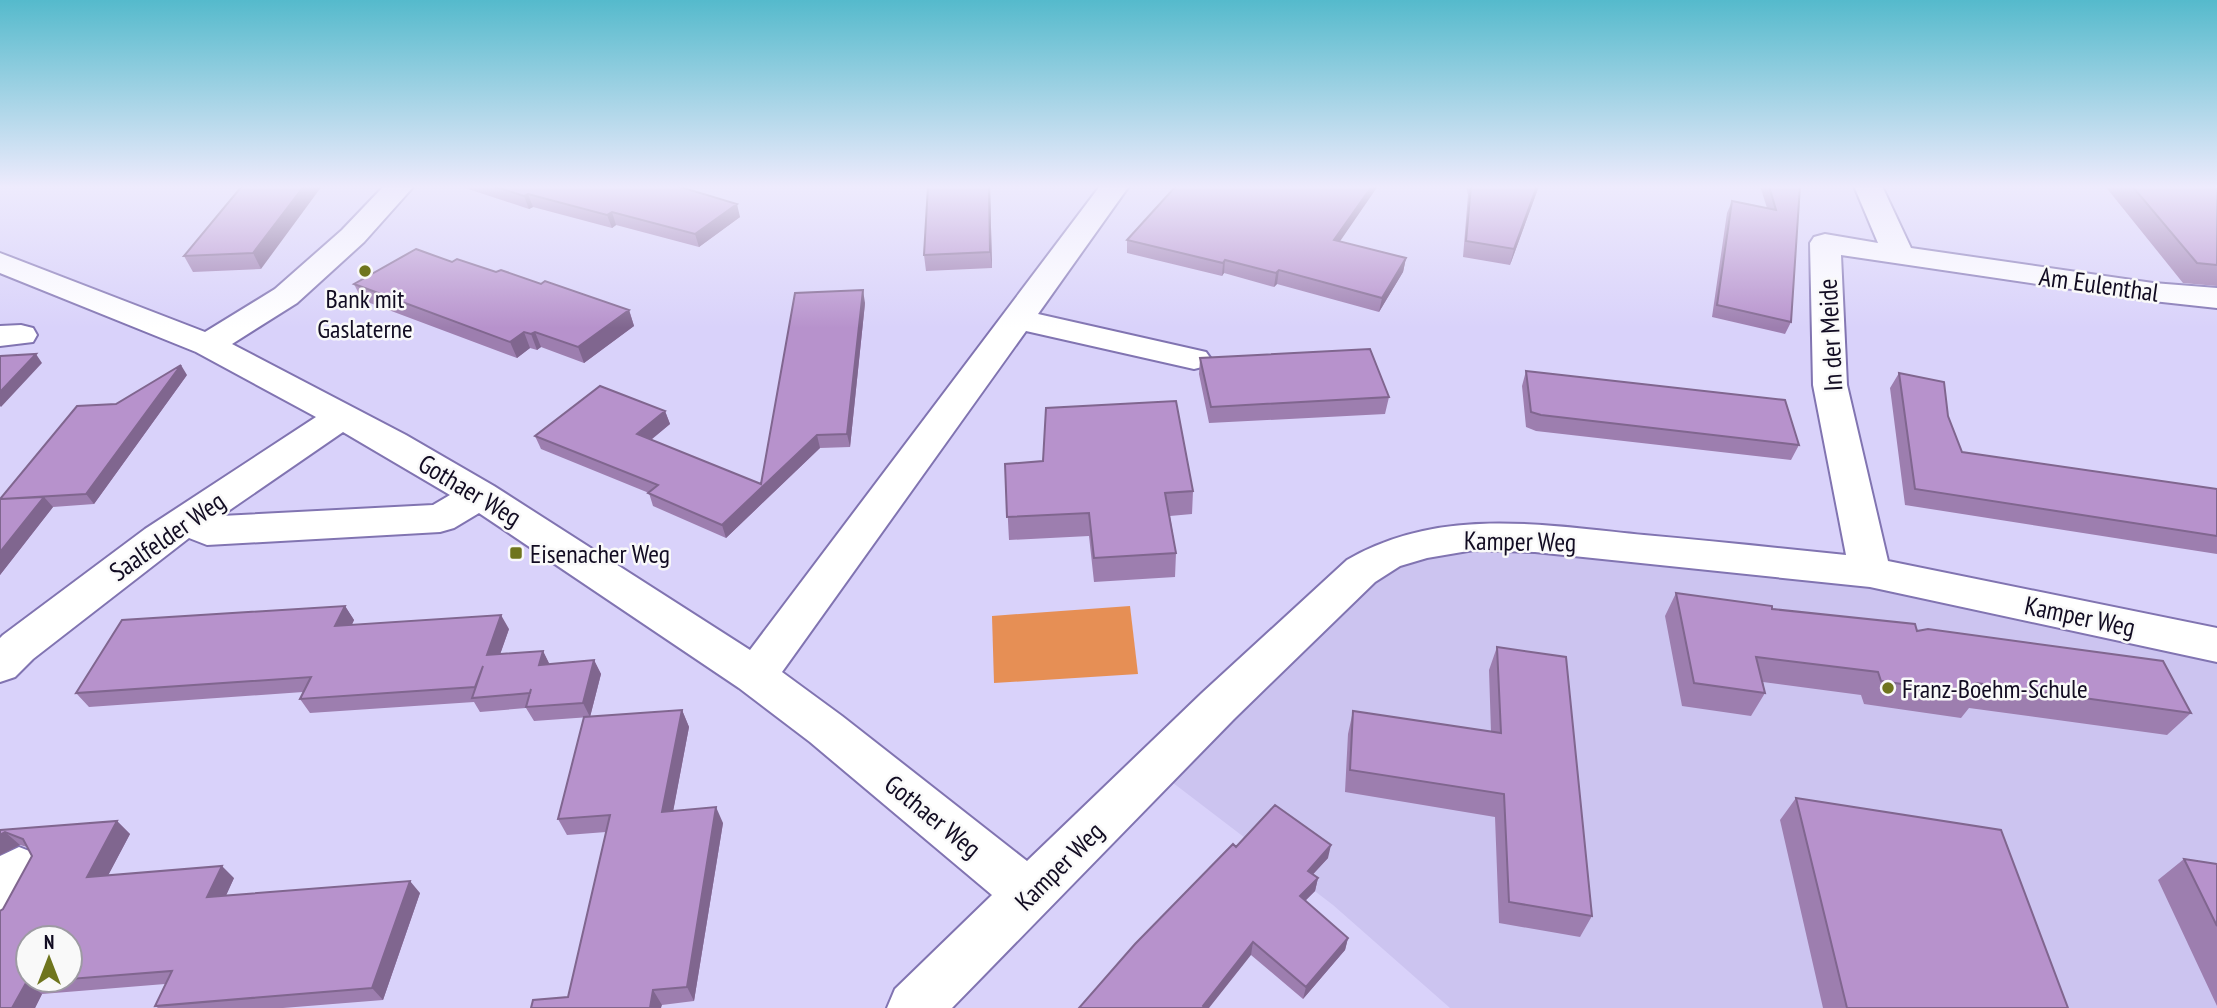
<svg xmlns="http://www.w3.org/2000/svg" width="2217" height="1008" viewBox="0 0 2217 1008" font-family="'PT Sans Narrow',sans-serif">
	<rect width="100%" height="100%" fill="#d9d2fa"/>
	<path fill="#ccc4f0" d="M 1474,540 L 1871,576 L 2217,649 L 2217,1008 L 1450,1008 L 1333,905 L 1164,776 L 1362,577 Z"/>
	<path fill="#e68f55" d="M 1130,606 L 1138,674 L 994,683 L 992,616 Z"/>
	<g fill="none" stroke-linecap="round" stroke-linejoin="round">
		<g stroke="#8174b1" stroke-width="4">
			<path id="minor" d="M 384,186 L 414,186 L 364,242 L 297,303 L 232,344 L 406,435 L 494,486 L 750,650 L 1100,186 L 1129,186 L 1038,314 L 1206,352 L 1211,359 L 1206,366 L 1194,369 L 1026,331 L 782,672 L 842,716 L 1027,861 L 1202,693 L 1347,560 C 1440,506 1542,525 1644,535 C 1711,541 1779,548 1846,555 L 1813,385 L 1810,243 L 1814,237 L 1825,234 L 1878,243 L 1854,186 L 1882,186 L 1911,248 L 2153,283 L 2217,288 L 2217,308 L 2153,301 L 1841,255 L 1847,385 L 1888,561 L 2217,628 L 2217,662 L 1870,587 L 1535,552 L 1474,550 L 1427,558 L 1400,566 L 1375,582 L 1234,719 L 952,1008 L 887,1008 L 895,989 L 992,895 L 810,742 L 739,688 L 479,513 L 454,528 L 440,532 L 207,545 L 189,538 L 33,659 L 15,677 L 0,682 L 0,638 L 3,635 L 145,529 L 316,417 L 196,352 L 0,273 L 0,253 L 205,332 L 275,289 L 342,230 ZM 343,432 L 450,495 L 433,505 L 221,516 Z
				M 21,325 L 33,328 L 37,335 L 33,342 L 0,346 L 0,326 Z
				M 19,847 L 37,854 L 44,870 L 18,919 L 0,926 L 0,856 Z"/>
		</g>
		<use href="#minor" fill="#fff" fill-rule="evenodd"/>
	</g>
	<path fill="#9d7eaf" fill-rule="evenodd" d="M 242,186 L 261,269 L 193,272 L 184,256 Z
		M 459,186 L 677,186 L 740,217 L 699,247 L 616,225 L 612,228 L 533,207 L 529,209 Z
		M 990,186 L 992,268 L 926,271 L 924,255 Z
		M 1466,186 L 1539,186 L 1510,265 L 1463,257 L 1468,195 Z
		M 1760,186 L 1800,186 L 1791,322 L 1785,334 L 1712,317 L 1727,213 L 1732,201 L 1767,208 Z
		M 2105,186 L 2217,186 L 2217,286 L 2183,283 Z
		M 1127,240 L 1340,242 L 1406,258 L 1403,272 L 1379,312 L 1277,284 L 1274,287 L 1224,273 L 1222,276 L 1127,253 Z
		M 496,272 L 541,284 L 629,310 L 634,326 L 584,363 L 541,347 L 537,350 L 530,348 L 517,358 L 362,300 L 354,284 Z
		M 865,303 L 850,447 L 820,448 L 726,538 L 653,506 L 649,493 L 541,449 L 535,436 L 665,411 L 670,424 L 651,440 L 761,484 Z
		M 1200,358 L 1389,397 L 1385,414 L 1209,423 L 1199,374 Z
		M 1526,371 L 1799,445 L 1791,460 L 1536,431 L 1526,427 L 1522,386 Z
		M 1899,373 L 1962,452 L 2217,489 L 2217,554 L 1905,505 L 1890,388 Z
		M 187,375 L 94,504 L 53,507 L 0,575 L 0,499 Z
		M 1005,464 L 1193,491 L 1192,514 L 1170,516 L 1176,553 L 1175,577 L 1094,582 L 1089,536 L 1009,540 Z
		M 1676,593 L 1917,631 L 2191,713 L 2167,735 L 1969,708 L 1961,718 L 1864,704 L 1861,695 L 1763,682 L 1765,693 L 1751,716 L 1682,706 L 1665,616 Z
		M 345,606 L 354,620 L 352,624 L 509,629 L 500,654 L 543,651 L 549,664 L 594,660 L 601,674 L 590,717 L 534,721 L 526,708 L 480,712 L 474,702 L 310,713 L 300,699 L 303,692 L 89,707 L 76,693 Z
		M 1497,647 L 1592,916 L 1580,937 L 1499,923 L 1495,817 L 1345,792 L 1348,734 L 1353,711 L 1491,732 L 1489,670 Z
		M 682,710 L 689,727 L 673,811 L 723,823 L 694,1001 L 662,1005 L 568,997 L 606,832 L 567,835 L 558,819 Z
		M 1796,798 L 2068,1008 L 1823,1008 L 1780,820 Z
		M 117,821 L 130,834 L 108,875 L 234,878 L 226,895 L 420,893 L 383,1000 L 283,1008 L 158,1008 L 155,1006 L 165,984 L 42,994 L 35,1008 L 0,1008 L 3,909 L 32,856 L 27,847 L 20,845 L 0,855 L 0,830 ZM 70,938 L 70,980 L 28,980 Z
		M 1236,847 L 1328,858 L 1313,874 L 1318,878 L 1315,891 L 1305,901 L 1348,938 L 1345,950 L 1303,999 L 1251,955 Z
		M 2184,859 L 2217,864 L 2217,1006 L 2158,880 Z"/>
	<path fill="#80668f" d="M 304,186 L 322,186 L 261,269 L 253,253 Z
		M 989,186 L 990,186 L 992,268 L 990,252 Z
		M 1372,186 L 1378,186 L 1332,253 L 1334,240 Z
		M 1537,186 L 1539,186 L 1510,265 L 1514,249 Z
		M 528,194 L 533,207 L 529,209 L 524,196 Z
		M 737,204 L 740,217 L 699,247 L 695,234 Z
		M 612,212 L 616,225 L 612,228 L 607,215 Z
		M 1406,258 L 1403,272 L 1379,312 L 1382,298 Z
		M 1225,260 L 1224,273 L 1222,276 L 1223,263 Z
		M 1279,270 L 1277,284 L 1274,287 L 1276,273 Z
		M 863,290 L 865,303 L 850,447 L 847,434 Z
		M 629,310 L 634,326 L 584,363 L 578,347 Z
		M 524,332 L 530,348 L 517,358 L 510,342 Z
		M 535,332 L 541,347 L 537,350 L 531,334 Z
		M 36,354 L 42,363 L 1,407 L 0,406 L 0,392 Z
		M 181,365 L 187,375 L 94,504 L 86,494 Z
		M 665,411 L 670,424 L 642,447 L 637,434 Z
		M 817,435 L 820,448 L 726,538 L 722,525 Z
		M 44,497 L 53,507 L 0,575 L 0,552 Z
		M 345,606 L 354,620 L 345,640 L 335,626 Z
		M 501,615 L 509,629 L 495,669 L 487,655 Z
		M 543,651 L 550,665 L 539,665 Z
		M 594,660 L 601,674 L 590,717 L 583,703 Z
		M 682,710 L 689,727 L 670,828 L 662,812 Z
		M 716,807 L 723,823 L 694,1001 L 687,987 Z
		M 117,821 L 130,834 L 101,889 L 87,877 Z
		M 5,832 L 20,845 L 0,855 L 0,835 Z
		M 1331,845 L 1328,858 L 1305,883 L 1308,871 Z
		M 222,866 L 234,878 L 220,909 L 207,897 Z
		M 1318,878 L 1315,891 L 1297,909 L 1300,896 Z
		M 410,881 L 420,893 L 383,1000 L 372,988 Z
		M 1348,938 L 1345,950 L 1303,999 L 1306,987 Z
		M 1253,942 L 1251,955 L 1209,1008 L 1202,1008 L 1203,1006 Z
		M 26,983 L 42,994 L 35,1008 L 12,1008 Z
		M 653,990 L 662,1005 L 661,1008 L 650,1008 Z"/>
	<path fill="#b792cc" stroke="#80668f" stroke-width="2" d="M 242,186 L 304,186 L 253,253 L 184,256 Z
		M 493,186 L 677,186 L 737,204 L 695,234 L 612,212 L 607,215 L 528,194 L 524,196 Z
		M 928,186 L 989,186 L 990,252 L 924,255 Z
		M 1176,186 L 1372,186 L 1334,240 L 1406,258 L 1382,298 L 1279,270 L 1276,273 L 1225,260 L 1223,263 L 1127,240 Z
		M 1471,186 L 1537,186 L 1514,249 L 1466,241 Z
		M 1769,186 L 1800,186 L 1791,322 L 1717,305 L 1732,201 L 1776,210 Z
		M 2132,186 L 2217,186 L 2217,265 L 2197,263 Z
		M 416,249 L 452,262 L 457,259 L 496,272 L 501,270 L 541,284 L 545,281 L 629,310 L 578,347 L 535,332 L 531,334 L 524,332 L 510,342 L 354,284 Z
		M 863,290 L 847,434 L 817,435 L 722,525 L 648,493 L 658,485 L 535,436 L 600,386 L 665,411 L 637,434 L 761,484 L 795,293 Z
		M 1370,349 L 1389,397 L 1211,407 L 1200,358 Z
		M 36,354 L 0,392 L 0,356 Z
		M 181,365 L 86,494 L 1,499 L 44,497 L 0,552 L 0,499 L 77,406 L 116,404 Z
		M 1526,371 L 1785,400 L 1799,445 L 1541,415 L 1531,412 Z
		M 1899,373 L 1944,382 L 1948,416 L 1962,452 L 2217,489 L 2217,536 L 1915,489 Z
		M 1176,401 L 1193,491 L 1165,493 L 1176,553 L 1094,558 L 1089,513 L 1007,517 L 1005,464 L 1043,461 L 1046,408 Z
		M 1676,593 L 1772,606 L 1772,609 L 1915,624 L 1917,631 L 1928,629 L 2163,661 L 2191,713 L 1976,683 L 1980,695 L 1881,681 L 1878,672 L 1756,657 L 1765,693 L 1694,683 Z
		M 345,606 L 335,626 L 501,615 L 487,655 L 543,651 L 539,665 L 594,660 L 583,703 L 526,707 L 531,689 L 530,693 L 472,698 L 483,666 L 475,687 L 300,699 L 311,677 L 76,693 L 122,620 Z
		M 1497,647 L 1566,657 L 1592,916 L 1509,902 L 1504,794 L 1350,770 L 1353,711 L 1501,733 Z
		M 682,710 L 662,812 L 716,807 L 687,987 L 653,990 L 650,1008 L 531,1008 L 533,1000 L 568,997 L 610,815 L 558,819 L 584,717 Z
		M 1796,798 L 2001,830 L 2068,1008 L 1847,1008 Z
		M 1275,805 L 1331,845 L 1308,871 L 1318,878 L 1300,896 L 1348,938 L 1306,987 L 1253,942 L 1203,1006 L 1205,1008 L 1079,1008 L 1135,944 L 1233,844 L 1236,847 Z
		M 117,821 L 87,877 L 222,866 L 207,897 L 410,881 L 372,988 L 155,1006 L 172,971 L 70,979 L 70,938 L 28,938 L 28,980 L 57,980 L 26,983 L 12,1008 L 0,1008 L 0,911 L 3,909 L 32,856 L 23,839 L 5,832 L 0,835 L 0,830 Z
		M 2184,859 L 2217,864 L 2217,926 Z"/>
	<linearGradient id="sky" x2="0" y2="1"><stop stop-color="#55bacc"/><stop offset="0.57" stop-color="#eeebfd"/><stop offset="1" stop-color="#eeebfd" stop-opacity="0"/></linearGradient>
	<rect width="2217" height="328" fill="url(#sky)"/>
	<g fill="#6f751e" stroke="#f9f9f9" stroke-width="2.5">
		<circle cx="365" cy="271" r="7"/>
		<rect x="509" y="546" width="14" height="14" rx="3.5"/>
		<circle cx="1888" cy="688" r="7"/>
	</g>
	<g text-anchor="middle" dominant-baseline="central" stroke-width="5" stroke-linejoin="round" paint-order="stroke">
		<g font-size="26" fill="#120c22" stroke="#f9f9f9">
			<text transform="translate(2099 284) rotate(8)">Am Eulenthal</text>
			<text transform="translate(1830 335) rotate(-93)">In der Meide</text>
			<text transform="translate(470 490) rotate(31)">Gothaer Weg</text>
			<text transform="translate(167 536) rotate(-35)">Saalfelder Weg</text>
			<text transform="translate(1520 541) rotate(1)">Kamper Weg</text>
			<text transform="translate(2080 616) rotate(12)">Kamper Weg</text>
			<text transform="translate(933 816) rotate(39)">Gothaer Weg</text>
			<text transform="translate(1059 866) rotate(-45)">Kamper Weg</text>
		</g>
		<g font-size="26" fill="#120c22" stroke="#f9f9f9" text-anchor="start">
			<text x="365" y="298" text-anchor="middle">Bank mit<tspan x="365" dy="30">Gaslaterne</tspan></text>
			<text x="530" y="553">Eisenacher Weg</text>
			<text x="1902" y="688">Franz-Boehm-Schule</text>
		</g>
	</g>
	<g transform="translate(49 959)"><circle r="33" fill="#f9f9f9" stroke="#9d9aa3" stroke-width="2"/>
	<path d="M0-5L12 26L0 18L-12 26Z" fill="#6f751e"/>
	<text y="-10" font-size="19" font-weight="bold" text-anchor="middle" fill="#120c22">N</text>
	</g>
</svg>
